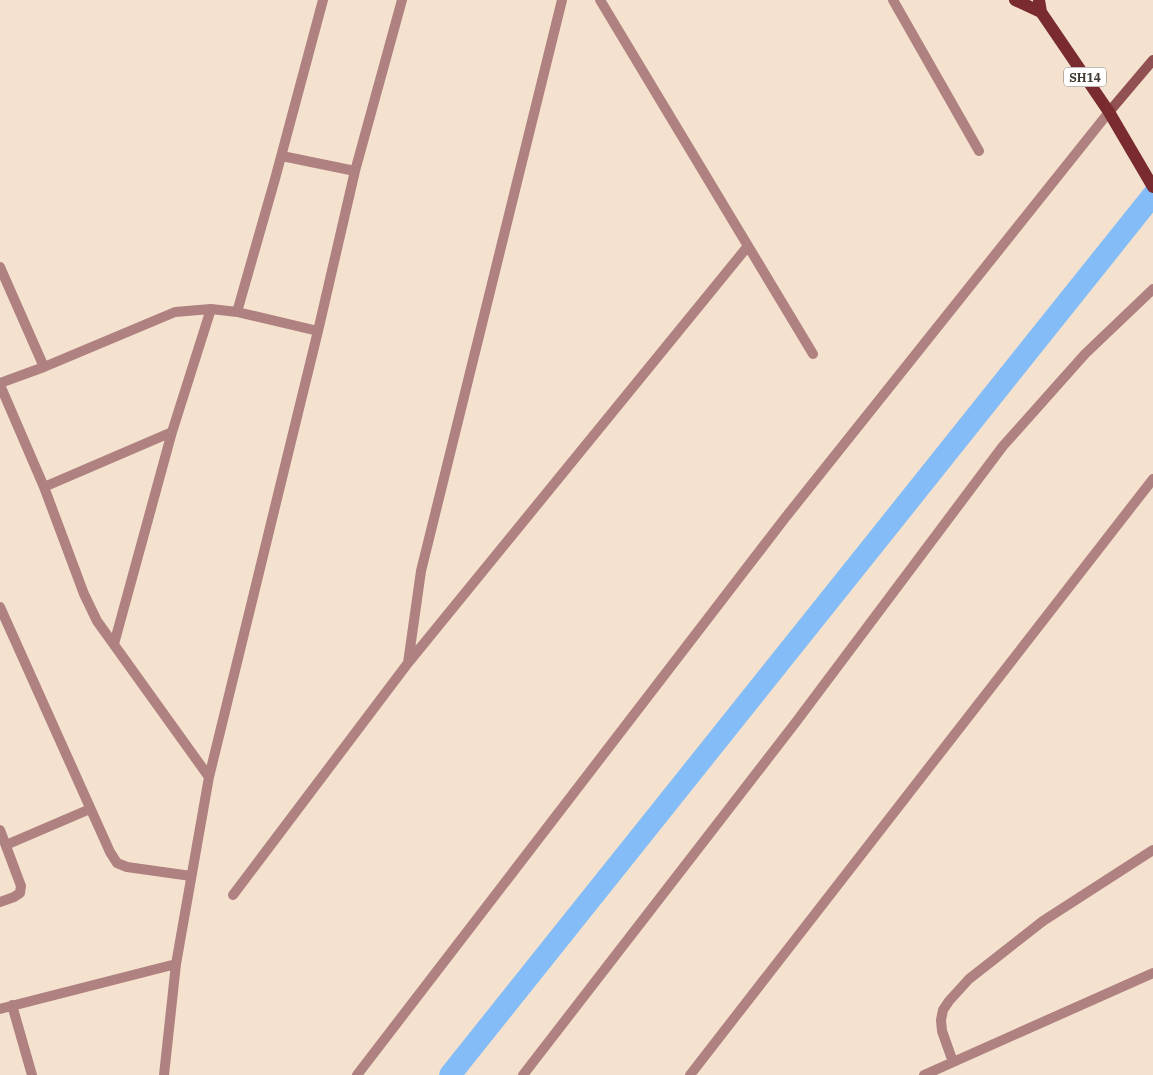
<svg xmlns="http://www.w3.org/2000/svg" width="1153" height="1075" viewBox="0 0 1153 1075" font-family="'IBM Plex Serif',serif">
	<rect width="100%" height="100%" fill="#f5e2ce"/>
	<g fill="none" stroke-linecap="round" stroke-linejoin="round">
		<path stroke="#83bcf6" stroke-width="22" d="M 450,1075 L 1153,195"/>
		<path stroke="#af8180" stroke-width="10" d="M 600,0 L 813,354
			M 893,0 L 979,151
			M 282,156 L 355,171
			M 0,267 L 44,367
			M 237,312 L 275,179 L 323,0
			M 0,383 L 44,367 L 175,312 L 211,309 L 237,312 L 318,331
			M 0,385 L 44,487 L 84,594 L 97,621 L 209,777
			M 44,487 L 172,432
			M 0,607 L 110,852 L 117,863 L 127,867 L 191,876
			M 114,644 L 172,432 L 211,309
			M 408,663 L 421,571 L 562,0
			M 0,830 L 21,886 L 20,893 L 14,897 L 0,902
			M 6,845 L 90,809
			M 233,895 L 408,663 L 748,246
			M 12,1005 L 32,1075
			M 0,1009 L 176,964
			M 953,1062 L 942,1031 L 941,1020 L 943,1010 L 949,1001 L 969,979 L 1043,921 L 1153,850
			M 164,1075 L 176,964 L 209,777 L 318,331 L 355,171 L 402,0
			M 523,1075 L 796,722 L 1003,446 L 1085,354 L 1153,289
			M 690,1075 L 1153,479
			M 924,1075 L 1153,973"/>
		<path stroke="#af8180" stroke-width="10" d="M 357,1075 L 785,518 L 1109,112"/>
		<path stroke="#915051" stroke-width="10" d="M 1109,112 L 1153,60"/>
		<path stroke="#792b30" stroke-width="12" d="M 1015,0 L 1041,12
			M 1039,0 L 1041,12 L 1109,112 L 1153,187"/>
	</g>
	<g text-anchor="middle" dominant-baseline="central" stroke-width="5" stroke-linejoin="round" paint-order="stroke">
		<rect fill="#fff" stroke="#7a7570" stroke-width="1" x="1064" y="67.5" width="42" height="19" rx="4"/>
		<g font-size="12" font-weight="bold" fill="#413a32">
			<text x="1085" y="77">SH14</text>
		</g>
	</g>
</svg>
